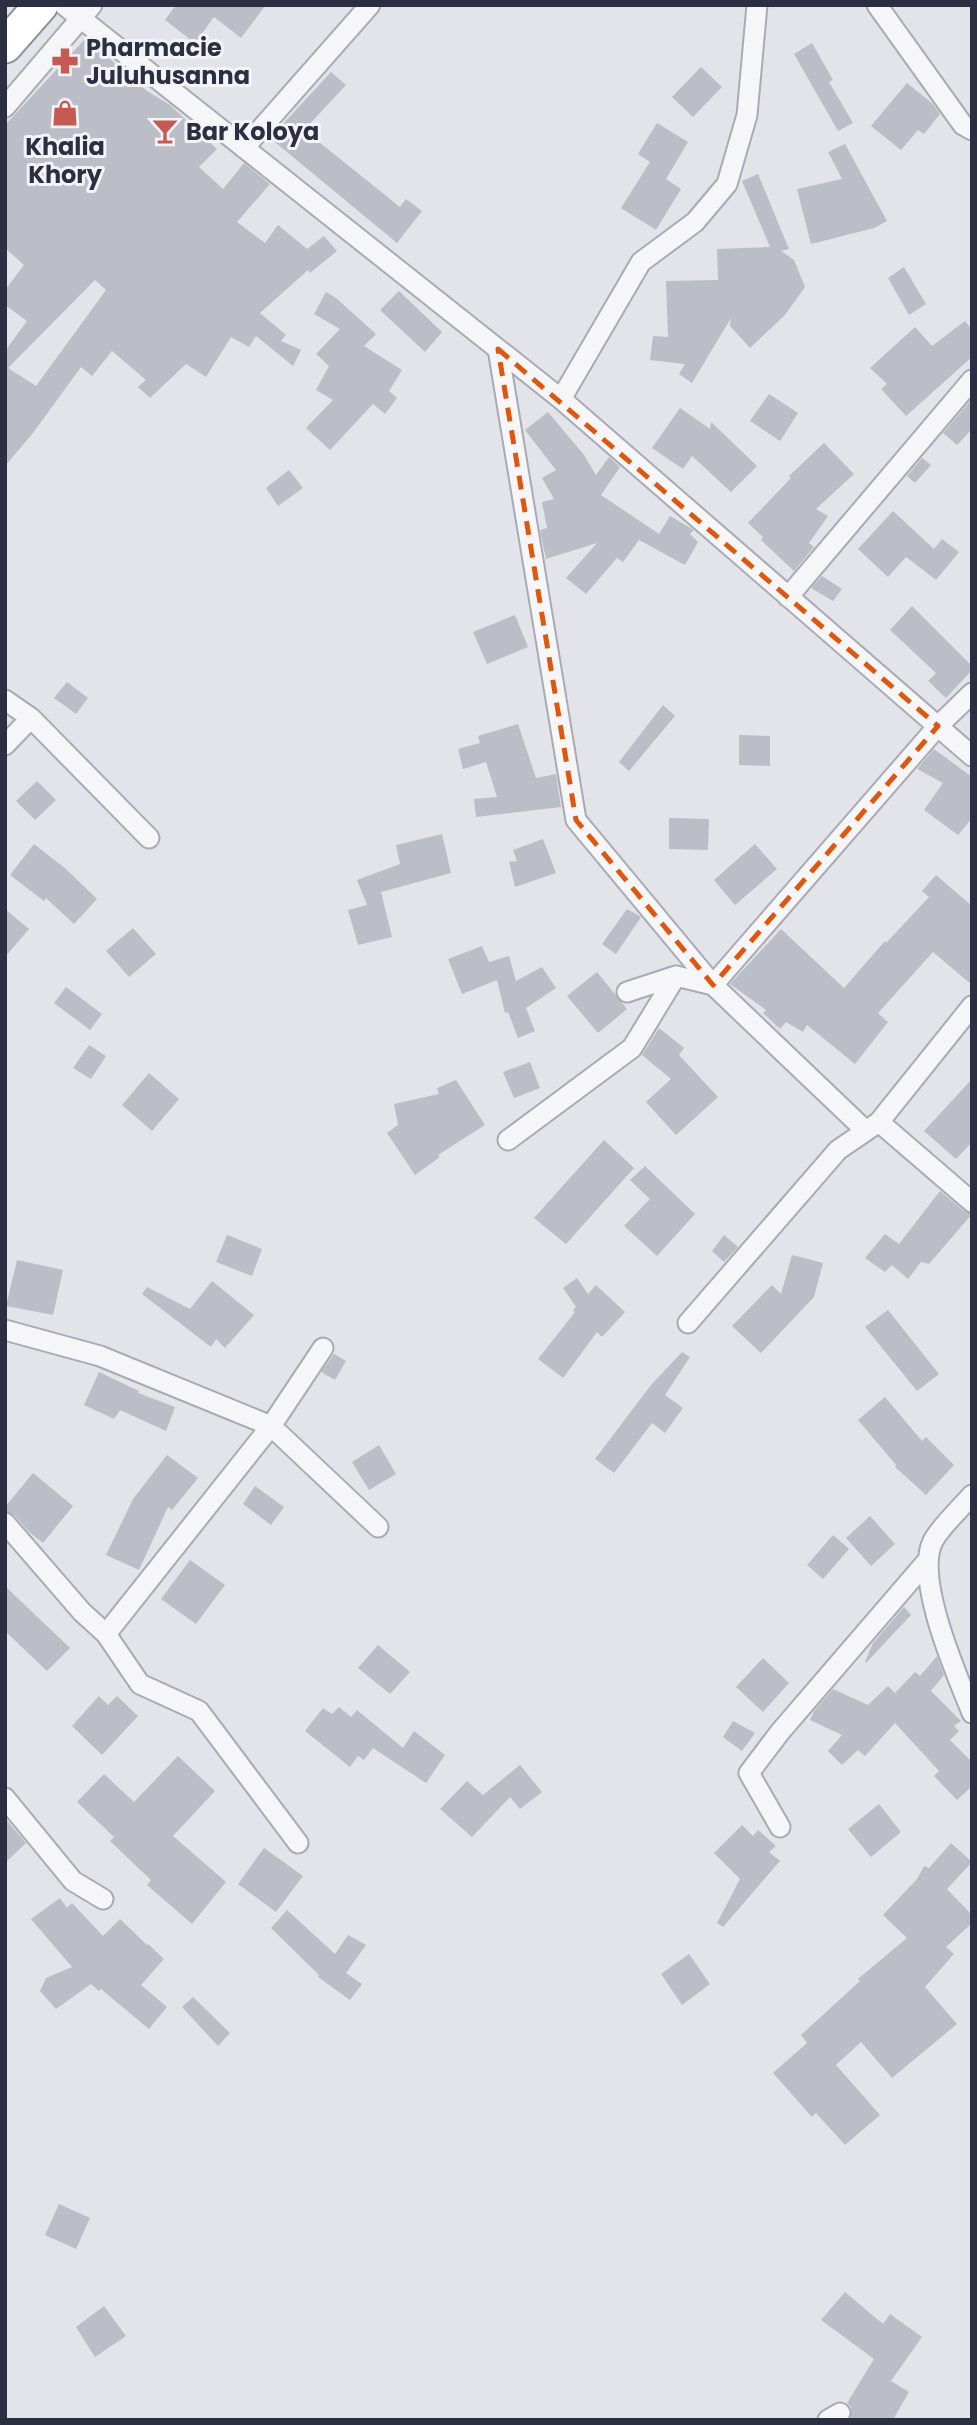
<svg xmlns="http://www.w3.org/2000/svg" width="977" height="2425" viewBox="0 0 977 2425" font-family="Poppins,sans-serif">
	<rect width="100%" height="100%" fill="#e3e4ea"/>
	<path fill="#bbbdc7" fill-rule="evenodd" d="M 176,5 L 266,5 L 241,38 L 214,17 L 195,43 L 165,20 Z
		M 86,38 L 147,91 L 170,105 L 217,149 L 199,167 L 223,189 L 244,163 L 270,184 L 237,222 L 265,243 L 278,225 L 307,249 L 324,236 L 337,251 L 310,273 L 308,270 L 260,313 L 286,335 L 281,341 L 301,350 L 293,366 L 256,336 L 249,347 L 231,337 L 206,377 L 186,364 L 150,398 L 138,387 L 146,380 L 112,351 L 92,376 L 81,367 L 33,433 L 5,466 L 5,351 L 27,321 L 5,305 L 5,290 L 24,265 L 5,248 L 5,125 ZM 95,280 L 106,290 L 36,386 L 8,368 Z
		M 812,43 L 833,80 L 829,82 L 853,123 L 838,131 L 794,54 Z
		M 701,67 L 722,87 L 693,117 L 672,97 Z
		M 331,72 L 346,85 L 304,130 L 400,207 L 406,199 L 422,211 L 397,243 L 270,138 Z
		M 907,83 L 933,104 L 940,114 L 924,134 L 918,130 L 901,150 L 871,126 Z
		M 657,123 L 688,142 L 666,179 L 681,189 L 656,230 L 621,208 L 650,162 L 638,154 Z
		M 845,144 L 887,221 L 874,228 L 811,244 L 797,189 L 842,179 L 828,152 Z
		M 758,174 L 789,249 L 781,251 L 794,260 L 805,287 L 785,315 L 750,348 L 730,326 L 731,318 L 692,383 L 679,374 L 685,364 L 650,360 L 653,336 L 668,337 L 666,281 L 718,280 L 717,249 L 770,247 L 742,181 Z
		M 904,267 L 926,304 L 909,315 L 888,278 Z
		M 399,291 L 442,332 L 425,352 L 380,310 Z
		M 326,292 L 336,298 L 376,334 L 364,346 L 402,370 L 389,391 L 397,398 L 385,414 L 373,404 L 330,450 L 306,428 L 333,400 L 316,390 L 329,366 L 316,354 L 340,329 L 314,314 Z
		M 965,321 L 972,330 L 972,357 L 906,416 L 881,389 L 887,384 L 870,368 L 915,327 L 932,346 Z
		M 769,394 L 798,413 L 780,441 L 750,421 Z
		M 972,399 L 972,429 L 957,445 L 943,433 Z
		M 680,408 L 710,429 L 711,422 L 757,466 L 731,492 L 692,456 L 683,469 L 652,448 Z
		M 548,412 L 584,455 L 596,475 L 609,457 L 620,467 L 601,495 L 659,534 L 670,516 L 694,530 L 690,534 L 698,542 L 685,565 L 639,540 L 623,562 L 617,558 L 586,594 L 566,578 L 597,543 L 546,559 L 540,530 L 547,528 L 542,502 L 554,499 L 542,478 L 556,470 L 525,430 Z
		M 824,443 L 854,474 L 816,509 L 828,516 L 809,543 L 814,547 L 794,571 L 761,540 L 763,537 L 748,523 L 791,478 L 789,476 Z
		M 922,458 L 931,465 L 915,483 L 907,476 Z
		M 289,470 L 303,488 L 278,506 L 266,488 Z
		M 893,511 L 934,549 L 942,539 L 959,552 L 936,580 L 906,557 L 888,577 L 858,549 Z
		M 822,576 L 842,589 L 833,601 L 811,588 Z
		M 912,606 L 972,666 L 972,670 L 946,698 L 928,681 L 936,673 L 890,630 Z
		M 515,615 L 528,647 L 487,664 L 473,632 Z
		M 67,682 L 88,698 L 76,714 L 54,698 Z
		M 663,705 L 675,716 L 629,771 L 619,762 Z
		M 518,724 L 536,778 L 556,774 L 561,807 L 476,817 L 474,799 L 497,797 L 486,762 L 463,769 L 458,749 L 480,743 L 478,736 Z
		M 739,735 L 770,736 L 770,766 L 739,765 Z
		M 934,749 L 972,777 L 972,818 L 958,835 L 924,810 L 943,783 L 917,769 Z
		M 37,781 L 56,800 L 35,820 L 16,801 Z
		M 669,818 L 709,819 L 708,850 L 669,849 Z
		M 442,834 L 451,873 L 381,892 L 392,937 L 358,945 L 348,910 L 367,905 L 357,880 L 400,864 L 396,845 Z
		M 543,839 L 556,873 L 515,887 L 509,862 L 517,861 L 513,850 Z
		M 34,844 L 66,869 L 97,899 L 74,924 L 46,898 L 44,901 L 10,875 Z
		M 755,844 L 777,869 L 735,905 L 714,880 Z
		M 936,875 L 972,906 L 972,985 L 933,952 L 878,1013 L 888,1022 L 855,1064 L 807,1025 L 803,1032 L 786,1022 L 780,1029 L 763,1013 L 766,1010 L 730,984 L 781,929 L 844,988 L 885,941 L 886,943 L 929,897 L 922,891 Z
		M 5,909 L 29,929 L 5,957 Z
		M 627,909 L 641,917 L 616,954 L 602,944 Z
		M 133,928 L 156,954 L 129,977 L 106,951 Z
		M 482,946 L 489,962 L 509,956 L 516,981 L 542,967 L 556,988 L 526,1008 L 535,1031 L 518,1038 L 508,1012 L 505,1013 L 497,980 L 462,994 L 448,959 Z
		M 597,972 L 627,1009 L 598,1033 L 567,996 Z
		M 66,987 L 102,1014 L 90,1030 L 54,1003 Z
		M 659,1028 L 684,1048 L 679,1055 L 718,1097 L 676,1135 L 646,1102 L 671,1079 L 642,1055 Z
		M 89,1045 L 106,1056 L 91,1079 L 73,1068 Z
		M 530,1062 L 540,1088 L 514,1098 L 503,1072 Z
		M 149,1073 L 179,1099 L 152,1131 L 122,1105 Z
		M 972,1079 L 972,1142 L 956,1159 L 924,1131 Z
		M 456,1080 L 485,1125 L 438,1155 L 440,1157 L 415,1175 L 387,1133 L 398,1125 L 394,1104 L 439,1094 L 437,1088 Z
		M 604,1140 L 634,1168 L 566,1244 L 534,1218 Z
		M 645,1166 L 695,1214 L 657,1256 L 624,1226 L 650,1199 L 630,1180 Z
		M 940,1191 L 964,1211 L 972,1214 L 929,1264 L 921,1262 L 908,1279 L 892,1265 L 885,1272 L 865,1258 L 885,1234 L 899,1244 Z
		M 227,1235 L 262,1249 L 252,1276 L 216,1262 Z
		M 724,1235 L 738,1247 L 724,1262 L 712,1251 Z
		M 792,1255 L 823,1263 L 814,1297 L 761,1353 L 732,1326 L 772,1285 L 781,1294 Z
		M 17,1260 L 63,1270 L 53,1315 L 6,1306 Z
		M 577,1278 L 588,1294 L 596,1285 L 625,1312 L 602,1337 L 597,1332 L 563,1378 L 538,1359 L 575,1312 L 573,1310 L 576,1307 L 563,1288 Z
		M 212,1281 L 254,1315 L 225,1348 L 216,1339 L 211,1347 L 142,1294 L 147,1287 L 190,1309 Z
		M 888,1310 L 939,1374 L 917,1391 L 865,1327 Z
		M 682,1352 L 690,1357 L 665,1395 L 683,1408 L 665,1433 L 652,1423 L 614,1473 L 595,1459 L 651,1385 Z
		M 334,1354 L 346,1361 L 335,1380 L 321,1372 Z
		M 99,1372 L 139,1391 L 138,1393 L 175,1407 L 166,1431 L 120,1410 L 114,1419 L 84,1405 Z
		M 885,1397 L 922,1441 L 926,1437 L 954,1465 L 926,1495 L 895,1467 L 896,1465 L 858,1420 Z
		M 379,1445 L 396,1474 L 369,1490 L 352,1462 Z
		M 167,1455 L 198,1478 L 172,1510 L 168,1507 L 139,1570 L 106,1555 L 133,1499 Z
		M 33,1473 L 73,1506 L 43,1543 L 29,1532 L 14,1515 L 5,1511 L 5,1507 Z
		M 255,1486 L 284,1507 L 271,1525 L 243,1504 Z
		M 870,1516 L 895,1544 L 871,1566 L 846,1538 Z
		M 833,1535 L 849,1549 L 823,1579 L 807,1565 Z
		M 190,1560 L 225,1585 L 196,1624 L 161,1599 Z
		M 5,1586 L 70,1648 L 47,1671 L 5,1631 Z
		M 904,1607 L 911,1615 L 866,1663 L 865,1662 L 873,1643 Z
		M 378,1645 L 410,1672 L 390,1694 L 358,1668 Z
		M 937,1656 L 944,1675 L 931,1691 L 961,1721 L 954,1726 L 959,1731 L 950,1740 L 972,1762 L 972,1786 L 957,1800 L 934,1776 L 939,1771 L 895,1723 L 865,1756 L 858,1750 L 842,1765 L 828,1751 L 842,1735 L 810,1720 L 814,1711 L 833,1689 L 868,1705 L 888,1686 L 895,1693 L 915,1672 L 920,1676 Z
		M 763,1658 L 789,1683 L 763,1712 L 736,1687 Z
		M 99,1696 L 108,1705 L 117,1696 L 138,1716 L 102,1755 L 72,1726 Z
		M 339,1707 L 351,1717 L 357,1710 L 403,1748 L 414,1731 L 445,1755 L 426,1783 L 373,1748 L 364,1760 L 358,1756 L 350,1767 L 305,1731 L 323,1708 L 332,1714 Z
		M 733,1721 L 755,1733 L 742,1751 L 723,1737 Z
		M 178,1756 L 215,1791 L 173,1836 L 226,1882 L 192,1924 L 147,1885 L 151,1880 L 110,1841 L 114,1837 L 77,1802 L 104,1774 L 134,1802 Z
		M 520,1765 L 542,1792 L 520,1809 L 510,1797 L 472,1837 L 440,1809 L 467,1781 L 483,1795 Z
		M 879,1804 L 901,1832 L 871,1857 L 848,1829 Z
		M 5,1818 L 26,1843 L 5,1863 Z
		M 742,1825 L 753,1836 L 758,1830 L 776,1846 L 769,1852 L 780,1861 L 723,1927 L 717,1923 L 740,1879 L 714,1853 Z
		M 951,1843 L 972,1862 L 947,1889 L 972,1915 L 972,1923 L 946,1947 L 954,1954 L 925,1987 L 957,2024 L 892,2078 L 861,2042 L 836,2065 L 880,2115 L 845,2145 L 816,2113 L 812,2117 L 773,2073 L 807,2043 L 801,2035 L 860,1981 L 858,1979 L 907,1938 L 883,1915 L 917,1879 L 924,1866 L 929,1868 Z
		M 264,1848 L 303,1876 L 276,1912 L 238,1884 Z
		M 60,1898 L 67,1908 L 72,1903 L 103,1936 L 120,1919 L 147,1945 L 148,1944 L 164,1959 L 141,1985 L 167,2007 L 149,2029 L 101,1989 L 99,1991 L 91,1984 L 56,2009 L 40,1991 L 46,1978 L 72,1967 L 31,1919 Z
		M 287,1910 L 335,1954 L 348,1935 L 366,1945 L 346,1973 L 362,1984 L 350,2000 L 318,1977 L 319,1975 L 271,1928 Z
		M 689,1954 L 710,1984 L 682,2005 L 661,1974 Z
		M 193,1997 L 230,2033 L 218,2046 L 182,2007 Z
		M 59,2204 L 90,2218 L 76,2249 L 45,2235 Z
		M 845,2292 L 883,2324 L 890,2314 L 922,2337 L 891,2381 L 909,2392 L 893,2420 L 855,2420 L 851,2417 L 851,2407 L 847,2403 L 874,2359 L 821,2320 Z
		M 104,2306 L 126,2336 L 95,2357 L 76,2327 Z"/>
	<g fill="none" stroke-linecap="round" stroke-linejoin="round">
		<g stroke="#a8aab4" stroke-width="23">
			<path id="street" d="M 64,5 L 561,399 L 972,756
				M 877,5 L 963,125 L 972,130
				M 5,107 L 92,5
				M 244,148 L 370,5
				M 498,349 L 576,820 L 713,985 L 938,726 L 972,693
				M 561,399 L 641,262 L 695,222 L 727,184 L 747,115 L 757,5
				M 788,597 L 972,380
				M 5,700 L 31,718 L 5,745
				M 31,718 L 149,838
				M 627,992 L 676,976 L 713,985 L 866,1131
				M 879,1122 L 972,1202
				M 508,1140 L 632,1048 L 676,976
				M 688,1323 L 838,1150 L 879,1122 L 972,1006
				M 5,1330 L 100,1356 L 271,1426 L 378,1527
				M 972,1495 C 961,1508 941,1526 933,1541 C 914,1579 957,1675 972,1713
				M 5,1523 L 82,1612 L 106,1634 L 271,1426 L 323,1348
				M 106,1634 L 140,1684 L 199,1711 L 298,1843
				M 5,1798 L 73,1881 L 103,1899
				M 780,1827 L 749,1773 L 780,1732 L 928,1560
				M 828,2420 L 840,2413"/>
		</g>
		<g stroke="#8b8fa0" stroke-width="37">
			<path id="highway" d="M 5,46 L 41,5"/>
		</g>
		<use href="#street" stroke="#f6f6f9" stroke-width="19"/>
		<use href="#highway" stroke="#fff" stroke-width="33"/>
	</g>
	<path fill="none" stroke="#df570f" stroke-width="5" stroke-dasharray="14 9" stroke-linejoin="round" d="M 498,349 L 938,726 L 713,985 L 576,820 Z"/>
	<defs>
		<g id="pharmacy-bare" transform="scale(2.1)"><path d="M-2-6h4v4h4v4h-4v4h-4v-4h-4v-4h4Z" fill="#c55a52" stroke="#f3f4f8" stroke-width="2.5" paint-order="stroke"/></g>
		<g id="shop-bare" transform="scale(2.1)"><path d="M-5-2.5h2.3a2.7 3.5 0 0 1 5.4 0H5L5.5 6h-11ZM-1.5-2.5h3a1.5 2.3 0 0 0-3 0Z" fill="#c55a52" stroke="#f3f4f8" stroke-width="2.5" paint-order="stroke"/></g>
		<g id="bar-bare" transform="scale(2.1)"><path d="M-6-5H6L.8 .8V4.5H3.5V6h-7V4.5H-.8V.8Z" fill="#c55a52" stroke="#f3f4f8" stroke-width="2.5" paint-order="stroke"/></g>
	</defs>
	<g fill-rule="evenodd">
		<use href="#pharmacy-bare" x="65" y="61"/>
		<use href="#shop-bare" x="65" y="113"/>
		<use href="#bar-bare" x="165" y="131"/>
	</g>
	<g text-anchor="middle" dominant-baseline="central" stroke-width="6" stroke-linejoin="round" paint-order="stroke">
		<g font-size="24" font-weight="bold" fill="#2c2f41" stroke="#f3f4f8" text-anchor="start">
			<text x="86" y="47">Pharmacie<tspan x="86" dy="28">Juluhusanna</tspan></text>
			<text x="186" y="131">Bar Koloya</text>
			<text x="65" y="146" text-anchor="middle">Khalia<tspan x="65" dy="28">Khory</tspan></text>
		</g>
	</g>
	<rect width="977" height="2425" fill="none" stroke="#2c2f41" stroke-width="14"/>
</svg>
